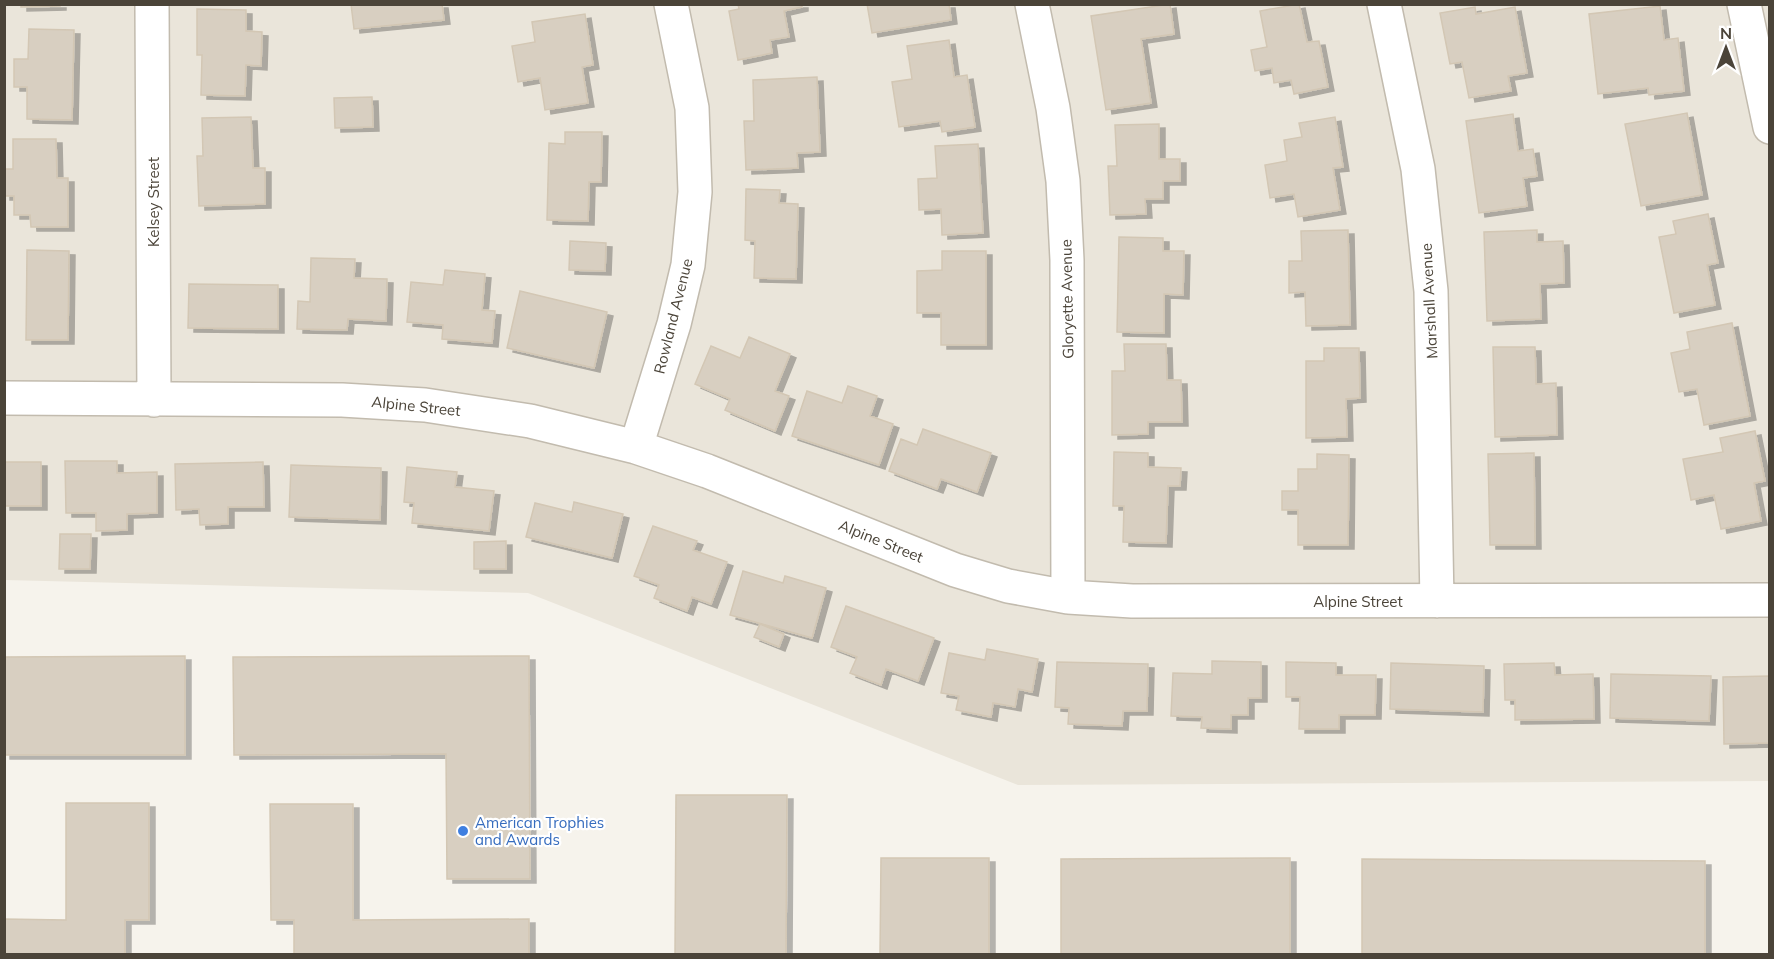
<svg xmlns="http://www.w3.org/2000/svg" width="1774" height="959" viewBox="0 0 1774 959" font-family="Mulish,sans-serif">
	<defs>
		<filter id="shadow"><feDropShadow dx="6" dy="4" stdDeviation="0" flood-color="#0004"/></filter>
	</defs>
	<rect width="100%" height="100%" fill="#f6f3ec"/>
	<path fill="#eae5da" d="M 5,5 L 1769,5 L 1769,781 L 1018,785 L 528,593 L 5,580 Z"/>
	<path fill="#d8cfc1" stroke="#d3c7b4" stroke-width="1.5" filter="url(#shadow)" d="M 21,4 L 60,4 L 60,6 L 21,7 Z
		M 351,4 L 442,4 L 444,20 L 354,29 Z
		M 738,4 L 802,4 L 802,7 L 784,11 L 789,37 L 770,40 L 772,53 L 738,60 L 729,11 L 739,9 Z
		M 867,4 L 949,4 L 951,20 L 872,33 Z
		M 1170,4 L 1174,34 L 1141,39 L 1151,103 L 1106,110 L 1091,16 Z
		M 1299,4 L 1307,42 L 1319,41 L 1328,87 L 1294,94 L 1291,80 L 1274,83 L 1272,68 L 1255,71 L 1251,50 L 1267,47 L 1260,11 Z
		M 1660,6 L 1664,40 L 1678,38 L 1684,91 L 1649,95 L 1648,88 L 1598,94 L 1589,14 Z
		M 1475,7 L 1476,14 L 1515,7 L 1527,73 L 1508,76 L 1511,91 L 1469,98 L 1462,62 L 1450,64 L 1440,13 Z
		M 197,9 L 246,10 L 246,31 L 262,32 L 261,66 L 246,65 L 245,96 L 201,95 L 202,55 L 197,55 Z
		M 585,14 L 593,65 L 582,67 L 588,103 L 545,110 L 540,78 L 518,82 L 512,46 L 535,42 L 532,22 Z
		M 29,29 L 74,30 L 72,120 L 27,119 L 27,87 L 14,87 L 14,59 L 28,59 Z
		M 949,40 L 954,77 L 967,75 L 975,127 L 942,132 L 940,121 L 899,127 L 892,82 L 912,79 L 907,46 Z
		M 817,77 L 820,152 L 797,153 L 798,168 L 746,170 L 744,121 L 754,121 L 753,80 Z
		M 372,97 L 373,127 L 335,128 L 334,98 Z
		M 1687,113 L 1702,195 L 1641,206 L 1625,124 Z
		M 1513,114 L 1518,151 L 1533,149 L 1537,176 L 1523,178 L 1527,206 L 1479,213 L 1466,121 Z
		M 251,117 L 253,168 L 265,168 L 265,204 L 199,206 L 197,156 L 203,156 L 202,118 Z
		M 1335,117 L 1343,167 L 1333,168 L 1340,210 L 1298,217 L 1294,194 L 1270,198 L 1265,165 L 1287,161 L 1284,140 L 1302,137 L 1299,123 Z
		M 1159,124 L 1159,159 L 1180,159 L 1180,181 L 1163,181 L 1163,199 L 1145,199 L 1146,214 L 1110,215 L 1108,166 L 1117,166 L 1115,125 Z
		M 565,132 L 602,132 L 601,182 L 589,182 L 588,221 L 547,220 L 549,143 L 565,144 Z
		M 13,139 L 56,139 L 57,178 L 68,178 L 68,227 L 31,227 L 30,215 L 14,215 L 14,196 L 4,196 L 4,169 L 13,169 Z
		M 978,144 L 983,233 L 942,235 L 941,209 L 919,210 L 918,179 L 937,178 L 935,146 Z
		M 746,189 L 780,190 L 779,203 L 798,204 L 796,279 L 754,278 L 755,241 L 745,240 Z
		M 1708,214 L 1718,263 L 1707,265 L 1715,305 L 1674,313 L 1659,237 L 1676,234 L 1673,221 Z
		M 1348,230 L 1350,325 L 1306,326 L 1305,292 L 1289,293 L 1289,261 L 1302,261 L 1301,231 Z
		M 1537,230 L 1537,242 L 1563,241 L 1564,283 L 1540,284 L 1541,319 L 1487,321 L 1484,232 Z
		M 1119,237 L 1163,238 L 1163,251 L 1184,251 L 1183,295 L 1164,294 L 1164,333 L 1117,332 Z
		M 570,241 L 606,243 L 605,271 L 569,270 Z
		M 27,250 L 69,251 L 68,340 L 26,340 Z
		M 942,251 L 986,251 L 986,345 L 941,345 L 941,313 L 917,313 L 917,271 L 942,270 Z
		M 311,258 L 355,259 L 354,278 L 387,279 L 386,321 L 348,319 L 347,330 L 297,329 L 298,301 L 310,302 Z
		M 445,270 L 485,274 L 482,310 L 495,311 L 492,343 L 442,339 L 443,325 L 407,322 L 411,282 L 443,285 Z
		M 189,284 L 278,285 L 278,329 L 188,328 Z
		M 520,291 L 607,312 L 594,368 L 507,348 Z
		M 1732,323 L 1750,416 L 1704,425 L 1697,389 L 1679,392 L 1671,353 L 1690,349 L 1687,332 Z
		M 749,337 L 790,354 L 775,391 L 789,396 L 775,431 L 725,410 L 730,399 L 695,384 L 711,346 L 740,358 Z
		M 1124,344 L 1166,344 L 1167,380 L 1181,380 L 1182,422 L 1148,422 L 1148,434 L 1112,435 L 1112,371 L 1125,371 Z
		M 1493,347 L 1535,347 L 1536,384 L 1556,383 L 1557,435 L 1495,437 Z
		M 1324,348 L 1359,348 L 1360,398 L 1346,399 L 1347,437 L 1306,438 L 1306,361 L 1324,361 Z
		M 848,386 L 877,396 L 870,416 L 893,424 L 879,465 L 792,436 L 807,391 L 842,403 Z
		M 923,429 L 991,453 L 977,492 L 941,479 L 937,489 L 889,471 L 901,439 L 917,445 Z
		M 1755,431 L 1765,481 L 1754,483 L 1761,521 L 1721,529 L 1714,495 L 1691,500 L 1683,459 L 1723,452 L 1720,438 Z
		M 1114,452 L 1148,453 L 1148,467 L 1181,468 L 1180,486 L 1168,486 L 1166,543 L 1123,542 L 1124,506 L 1113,506 Z
		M 1534,453 L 1535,545 L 1490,545 L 1488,454 Z
		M 1317,454 L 1349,455 L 1348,545 L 1298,545 L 1298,510 L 1282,510 L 1282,491 L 1298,491 L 1298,469 L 1317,469 Z
		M 65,461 L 117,461 L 117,473 L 157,472 L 157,513 L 127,514 L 127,530 L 96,531 L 96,513 L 66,513 Z
		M 4,462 L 41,462 L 41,506 L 4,506 Z
		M 263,462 L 264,507 L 228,507 L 228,524 L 200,525 L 199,509 L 176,510 L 175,464 Z
		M 291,465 L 381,468 L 380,520 L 289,517 Z
		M 407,467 L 457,472 L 455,487 L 494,491 L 489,531 L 412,523 L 414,503 L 404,502 Z
		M 574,502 L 623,514 L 612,558 L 526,537 L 535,503 L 572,512 Z
		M 653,526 L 697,541 L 693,550 L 727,562 L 711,604 L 692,597 L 687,611 L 654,598 L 659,585 L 634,576 Z
		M 60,534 L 91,534 L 90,569 L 59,569 Z
		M 506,541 L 506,569 L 474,569 L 474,542 Z
		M 743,571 L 783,583 L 785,576 L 826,588 L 812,638 L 730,615 Z
		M 846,606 L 934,638 L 918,681 L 886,669 L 881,685 L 850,673 L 857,657 L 831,647 Z
		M 760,624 L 784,634 L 779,647 L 754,637 Z
		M 987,649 L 1038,659 L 1032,692 L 1018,689 L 1015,707 L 993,703 L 991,717 L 956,710 L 959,696 L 941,693 L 949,653 L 985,660 Z
		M 185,656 L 185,755 L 4,755 L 4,657 Z
		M 529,656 L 530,879 L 447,879 L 446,754 L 234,755 L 233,657 Z
		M 1212,661 L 1261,662 L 1261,698 L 1248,698 L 1248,715 L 1231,715 L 1231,729 L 1201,728 L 1202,717 L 1171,716 L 1173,673 L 1212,674 Z
		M 1057,662 L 1148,664 L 1147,711 L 1123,711 L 1122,726 L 1068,724 L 1069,708 L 1055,707 Z
		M 1286,662 L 1336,663 L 1336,675 L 1376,675 L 1375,715 L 1339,715 L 1339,729 L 1299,729 L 1300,697 L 1286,697 Z
		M 1391,663 L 1484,666 L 1483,712 L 1390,709 Z
		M 1554,663 L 1555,675 L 1593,674 L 1594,719 L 1515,720 L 1515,700 L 1505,700 L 1504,664 Z
		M 1611,674 L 1711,676 L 1709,721 L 1610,718 Z
		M 1770,676 L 1770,743 L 1724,744 L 1723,677 Z
		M 676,795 L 787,795 L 786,954 L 675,954 Z
		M 66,803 L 149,803 L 149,920 L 125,920 L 125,954 L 4,954 L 4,919 L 66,920 Z
		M 270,804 L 353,804 L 353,920 L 529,919 L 529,954 L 294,954 L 294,920 L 271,920 Z
		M 881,858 L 989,858 L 989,954 L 880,954 Z
		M 1290,858 L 1290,954 L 1061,954 L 1061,859 Z
		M 1362,859 L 1705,861 L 1705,954 L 1362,954 Z"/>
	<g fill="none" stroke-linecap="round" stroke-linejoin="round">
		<g stroke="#c2bbae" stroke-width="36">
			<path id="minor" d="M 152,4 L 154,400
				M 1032,4 L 1053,108 L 1063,181 L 1067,260 L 1068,597
				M 1384,4 L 1418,169 L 1431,291 L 1437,601
				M 1744,4 L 1770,127
				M 4,398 L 342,400 L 425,405 L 530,421 L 636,447 L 707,471 L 955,570 L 1008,586 L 1068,597 L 1132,601 L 1770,600
				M 636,447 L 674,324 L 688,265 L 695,192 L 692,108 L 671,4"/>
		</g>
		<use href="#minor" stroke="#fff" stroke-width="33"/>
	</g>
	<circle fill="#3f7fe0" stroke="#fff" stroke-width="2" cx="463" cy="831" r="6"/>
	<g text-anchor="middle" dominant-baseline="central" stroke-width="4.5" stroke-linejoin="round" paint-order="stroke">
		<g font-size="15" fill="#4b4439" stroke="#fff">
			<text transform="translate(153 202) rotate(-90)">Kelsey Street</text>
			<text transform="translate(1067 299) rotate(-91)">Gloryette Avenue</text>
			<text transform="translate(1429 301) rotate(-93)">Marshall Avenue</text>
			<text transform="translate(673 316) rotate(-76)">Rowland Avenue</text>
			<text transform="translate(416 406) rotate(6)">Alpine Street</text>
			<text transform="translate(881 541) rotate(22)">Alpine Street</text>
			<text x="1358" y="601">Alpine Street</text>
		</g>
		<g font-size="15" fill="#366cbe" stroke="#fff" text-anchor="start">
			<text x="475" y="822">American Trophies<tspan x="475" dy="17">and Awards</tspan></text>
		</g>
	</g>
	<rect width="1774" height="959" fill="none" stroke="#4b4439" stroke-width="12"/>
	<g transform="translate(1726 48)" stroke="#ffffff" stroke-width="4.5" paint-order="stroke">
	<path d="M0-4.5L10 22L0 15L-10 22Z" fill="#4b4439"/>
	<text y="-9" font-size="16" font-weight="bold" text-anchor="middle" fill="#4b4439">N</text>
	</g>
</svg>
